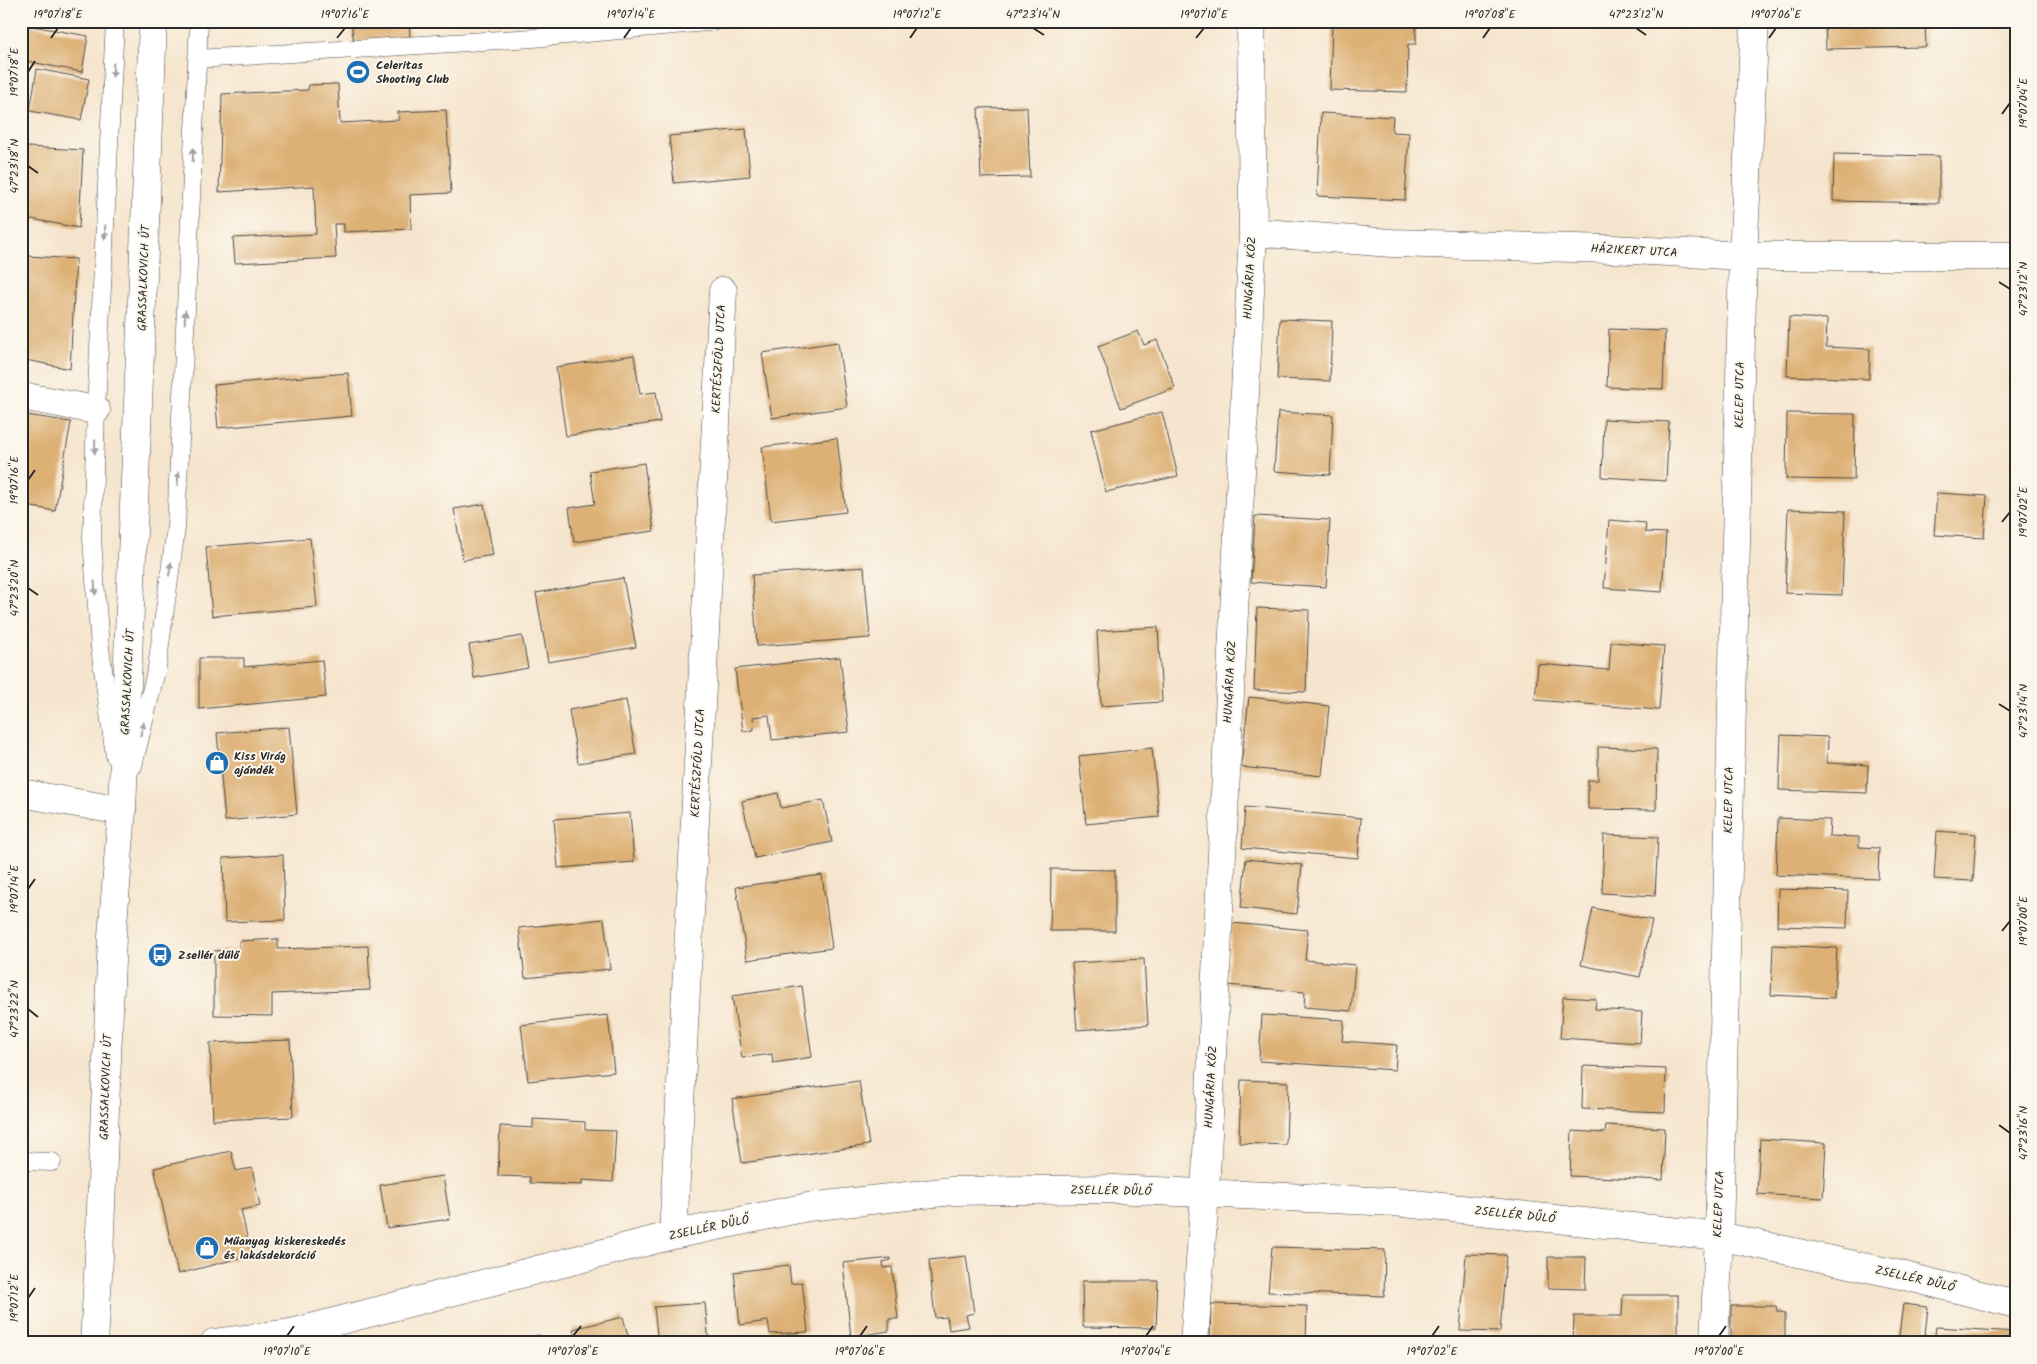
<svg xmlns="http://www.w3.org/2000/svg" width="2037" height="1364" viewBox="0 0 2037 1364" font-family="Kalam,sans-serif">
	<rect width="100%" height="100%" fill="#fbf7ec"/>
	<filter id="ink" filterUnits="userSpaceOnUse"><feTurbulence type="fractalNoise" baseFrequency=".02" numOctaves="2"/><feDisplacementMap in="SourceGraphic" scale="10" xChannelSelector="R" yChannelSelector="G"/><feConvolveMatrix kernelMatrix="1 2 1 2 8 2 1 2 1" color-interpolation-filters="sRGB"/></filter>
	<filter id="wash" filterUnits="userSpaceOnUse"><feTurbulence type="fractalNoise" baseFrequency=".0096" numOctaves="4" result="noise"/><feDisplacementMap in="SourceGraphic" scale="20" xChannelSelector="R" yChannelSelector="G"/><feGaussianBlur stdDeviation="1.12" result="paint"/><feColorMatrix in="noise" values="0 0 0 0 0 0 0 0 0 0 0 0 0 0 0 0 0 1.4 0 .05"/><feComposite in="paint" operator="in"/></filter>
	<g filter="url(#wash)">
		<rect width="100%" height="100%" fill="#f6e5ce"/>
		<g id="blocks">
			<path fill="#ddb074" d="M 226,21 L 253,21 L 253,23 L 226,25 Z
				M 351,21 L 428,21 L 428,23 L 409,25 L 410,37 L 354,43 Z
				M 870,21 L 912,21 L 912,23 L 870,27 Z
				M 1332,21 L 1416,21 L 1416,44 L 1408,44 L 1407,92 L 1330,90 Z
				M 1825,21 L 1925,21 L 1926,47 L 1826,49 Z
				M 21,24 L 88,36 L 82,72 L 21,60 Z
				M 37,69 L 89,79 L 81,120 L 30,111 Z
				M 338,84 L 340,123 L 399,120 L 398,112 L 446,110 L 451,193 L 410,195 L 411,229 L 344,232 L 344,224 L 334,224 L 336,258 L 235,263 L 233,238 L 316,234 L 314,186 L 219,192 L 222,94 L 308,90 L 309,85 Z
				M 1027,107 L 1030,177 L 981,178 L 978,108 Z
				M 1321,113 L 1393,117 L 1392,132 L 1409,133 L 1405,200 L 1317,196 Z
				M 746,129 L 750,176 L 674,183 L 669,136 Z
				M 27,147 L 83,150 L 79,228 L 21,217 L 21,165 L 26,165 Z
				M 1834,154 L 1939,156 L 1939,203 L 1833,201 Z
				M 27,256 L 76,259 L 70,369 L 21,359 L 21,312 L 25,312 Z
				M 1789,317 L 1827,319 L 1826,347 L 1870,349 L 1869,379 L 1787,376 Z
				M 1280,319 L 1332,321 L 1330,381 L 1277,379 Z
				M 1609,329 L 1665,331 L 1663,389 L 1607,387 Z
				M 1138,331 L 1144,345 L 1157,340 L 1175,388 L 1121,408 L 1098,346 Z
				M 838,342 L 847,407 L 772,418 L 762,353 Z
				M 634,355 L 640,394 L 656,392 L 660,422 L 566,436 L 556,367 Z
				M 348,373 L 352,416 L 218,428 L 214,385 Z
				M 1162,412 L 1178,476 L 1106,492 L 1091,430 Z
				M 1278,412 L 1333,415 L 1330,475 L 1274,471 Z
				M 1787,413 L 1855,414 L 1854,480 L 1786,479 Z
				M 21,414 L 71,422 L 55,511 L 21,505 L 21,467 L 23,457 L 21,456 Z
				M 1604,419 L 1669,422 L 1666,481 L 1602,477 Z
				M 837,438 L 846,512 L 771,521 L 762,447 Z
				M 644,463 L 654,531 L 574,542 L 569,508 L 595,504 L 590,471 Z
				M 1937,493 L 1987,496 L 1984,538 L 1934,535 Z
				M 484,504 L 493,555 L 463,560 L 454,509 Z
				M 1788,509 L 1845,511 L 1842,595 L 1785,593 Z
				M 1255,516 L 1330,520 L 1326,587 L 1251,582 Z
				M 1609,520 L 1646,523 L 1645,532 L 1666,533 L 1662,592 L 1604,588 Z
				M 310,538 L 317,607 L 212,616 L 206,547 Z
				M 864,567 L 870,638 L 757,646 L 752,575 Z
				M 623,578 L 636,647 L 548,662 L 536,593 Z
				M 1257,608 L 1309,610 L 1306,692 L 1254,690 Z
				M 1158,627 L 1162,702 L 1101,706 L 1097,631 Z
				M 522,636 L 528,668 L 474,678 L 469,645 Z
				M 1611,642 L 1664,646 L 1659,710 L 1535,700 L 1538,664 L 1609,670 Z
				M 840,657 L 849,732 L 772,740 L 769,715 L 753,717 L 754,730 L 743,731 L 735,669 Z
				M 199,658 L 244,658 L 244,667 L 322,660 L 326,697 L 199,709 Z
				M 1249,697 L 1329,706 L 1322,776 L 1241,767 Z
				M 626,700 L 636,754 L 578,763 L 569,710 Z
				M 289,727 L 297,814 L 225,821 L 217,733 Z
				M 1781,735 L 1828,737 L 1827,763 L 1868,765 L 1867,793 L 1779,790 Z
				M 1598,747 L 1657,749 L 1656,810 L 1588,809 L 1588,780 L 1598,780 Z
				M 1152,748 L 1159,817 L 1086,824 L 1079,756 Z
				M 778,793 L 781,808 L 823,800 L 832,842 L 755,858 L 742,801 Z
				M 1245,807 L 1361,818 L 1358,858 L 1242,848 Z
				M 630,813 L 634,862 L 558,868 L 554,819 Z
				M 1778,818 L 1830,820 L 1829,836 L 1859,837 L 1859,847 L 1879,848 L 1878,879 L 1776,875 Z
				M 1937,831 L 1976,834 L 1973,881 L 1934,879 Z
				M 1604,835 L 1658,837 L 1655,896 L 1602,893 Z
				M 283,855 L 285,920 L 225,922 L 223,858 Z
				M 1246,859 L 1302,865 L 1297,914 L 1241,908 Z
				M 1051,869 L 1115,870 L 1115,931 L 1050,931 Z
				M 822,875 L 832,948 L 747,960 L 736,887 Z
				M 1778,889 L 1848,891 L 1847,928 L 1777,926 Z
				M 1593,908 L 1652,920 L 1640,977 L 1581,965 Z
				M 604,919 L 610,969 L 525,978 L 519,928 Z
				M 1232,923 L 1308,930 L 1305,960 L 1355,965 L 1351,1011 L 1304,1007 L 1305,992 L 1227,985 Z
				M 278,939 L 278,949 L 368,946 L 370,990 L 272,994 L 272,1016 L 214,1015 L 214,951 L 239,950 L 239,941 Z
				M 1773,945 L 1837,948 L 1834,998 L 1771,995 Z
				M 1144,959 L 1148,1025 L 1077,1030 L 1072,963 Z
				M 802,986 L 812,1057 L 773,1063 L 772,1054 L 742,1058 L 732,996 Z
				M 1563,997 L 1596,999 L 1595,1009 L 1642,1012 L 1640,1043 L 1560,1038 Z
				M 608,1015 L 614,1072 L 528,1081 L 521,1025 Z
				M 1262,1015 L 1344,1020 L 1342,1041 L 1397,1045 L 1395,1070 L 1259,1061 Z
				M 290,1040 L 293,1117 L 213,1120 L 210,1043 Z
				M 1583,1066 L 1666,1069 L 1665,1112 L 1582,1109 Z
				M 1241,1080 L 1288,1082 L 1286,1145 L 1239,1143 Z
				M 859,1081 L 869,1145 L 742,1163 L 732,1099 Z
				M 533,1119 L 585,1122 L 585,1130 L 616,1131 L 613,1182 L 582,1180 L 582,1185 L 530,1183 L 530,1177 L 498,1176 L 500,1126 L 533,1128 Z
				M 1606,1125 L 1665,1128 L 1663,1180 L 1570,1176 L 1572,1131 L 1605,1133 Z
				M 1760,1139 L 1826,1143 L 1823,1198 L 1757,1194 Z
				M 231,1151 L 236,1171 L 252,1168 L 260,1206 L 241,1210 L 251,1255 L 178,1274 L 154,1168 Z
				M 443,1176 L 450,1219 L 387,1228 L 380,1185 Z
				M 1272,1247 L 1385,1250 L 1384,1296 L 1268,1292 Z
				M 1466,1254 L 1506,1255 L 1500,1332 L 1460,1331 Z
				M 966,1256 L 974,1313 L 966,1315 L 969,1327 L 949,1330 L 947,1317 L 935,1318 L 929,1260 Z
				M 1548,1257 L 1586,1257 L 1585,1289 L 1548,1288 Z
				M 891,1258 L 891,1260 L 883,1262 L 884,1268 L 892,1267 L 898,1319 L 889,1319 L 889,1331 L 851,1337 L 843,1263 Z
				M 789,1265 L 791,1284 L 802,1282 L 808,1332 L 770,1334 L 768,1321 L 740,1325 L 734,1272 Z
				M 1082,1281 L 1158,1281 L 1156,1328 L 1083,1327 Z
				M 1623,1295 L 1678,1295 L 1678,1343 L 1573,1343 L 1574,1316 L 1622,1316 Z
				M 705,1303 L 709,1343 L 658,1343 L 654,1307 Z
				M 1211,1304 L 1307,1306 L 1306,1343 L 1210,1343 Z
				M 1903,1304 L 1928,1307 L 1924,1343 L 1898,1343 Z
				M 1731,1306 L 1776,1306 L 1777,1311 L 1785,1313 L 1785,1338 L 1822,1343 L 1731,1343 Z
				M 623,1317 L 630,1343 L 576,1343 L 573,1329 Z
				M 1936,1327 L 2016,1332 L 2016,1343 L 1934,1343 Z
				M 539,1335 L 540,1343 L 511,1343 L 511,1342 Z"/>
		</g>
	</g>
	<g filter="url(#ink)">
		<use href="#blocks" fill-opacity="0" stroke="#494743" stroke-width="1"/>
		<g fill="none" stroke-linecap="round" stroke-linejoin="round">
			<g stroke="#494743" stroke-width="19">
				<path id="lane" d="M 197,59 L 533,38 L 717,21
					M 115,756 L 100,648 L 92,539 L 96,410 L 115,21
					M 133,766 L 157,667 L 176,528 L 199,21
					M 21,1161 L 52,1162"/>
			</g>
			<g stroke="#494743" stroke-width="29">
				<path id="street" d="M 1253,232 L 1391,243 L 1612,249 L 1743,256 L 2016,256
					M 21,396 L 96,410
					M 21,793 L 122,811
					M 673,1235 L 723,291
					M 214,1343 L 291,1333 L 673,1235 L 808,1207 L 952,1191 L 1113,1189 L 1394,1202 L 1719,1236 L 1901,1275 L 2016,1304
					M 1194,1343 L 1205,1194 L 1253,232 L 1251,21
					M 1714,1343 L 1719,1236 L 1743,256 L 1755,21"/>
			</g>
			<g stroke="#494743" stroke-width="29">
				<path id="primary" d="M 94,1343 L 99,1257 L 112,936 L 122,811 L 153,21"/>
			</g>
			<use href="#lane" stroke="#fff" stroke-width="18"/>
			<use href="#street" stroke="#fff" stroke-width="28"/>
			<use href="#primary" stroke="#fff" stroke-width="28"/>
		</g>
		<defs><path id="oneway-solid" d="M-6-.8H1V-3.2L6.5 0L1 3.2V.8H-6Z" transform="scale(1.25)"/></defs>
		<g fill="#a0a0a0">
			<use href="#oneway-solid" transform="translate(113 70) rotate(93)"/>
			<use href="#oneway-solid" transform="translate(193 155) rotate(-87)"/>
			<use href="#oneway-solid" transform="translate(105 232) rotate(93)"/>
			<use href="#oneway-solid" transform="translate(185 317) rotate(-87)"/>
			<use href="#oneway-solid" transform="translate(95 447) rotate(92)"/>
			<use href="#oneway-solid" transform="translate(178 479) rotate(-87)"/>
			<use href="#oneway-solid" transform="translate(170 569) rotate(-82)"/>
			<use href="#oneway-solid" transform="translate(95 588) rotate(86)"/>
			<use href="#oneway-solid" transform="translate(142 729) rotate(-76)"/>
		</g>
	</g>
	<path fill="none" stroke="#2b2b2b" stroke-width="2" d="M 1033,28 L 1044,35M 1636,28 L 1646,35M 51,38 L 58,28M 337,38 L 345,28M 624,38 L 631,28M 910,38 L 917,28M 1196,38 L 1204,28M 1483,38 L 1490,28M 1769,38 L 1776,28M 28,72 L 35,61M 2002,114 L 2010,103M 28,166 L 38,173M 1999,282 L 2010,289M 28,480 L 35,470M 2002,522 L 2010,512M 28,588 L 38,595M 1999,704 L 2010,711M 28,889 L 35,879M 2002,931 L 2010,921M 28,1009 L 38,1017M 1999,1125 L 2010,1133M 28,1298 L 35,1288M 287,1336 L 294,1326M 573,1336 L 581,1326M 860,1336 L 867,1326M 1146,1336 L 1153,1326M 1432,1336 L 1439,1326M 1719,1336 L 1726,1326"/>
	<defs>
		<g id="stadium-disc" transform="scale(1.25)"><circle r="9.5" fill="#1f6fb2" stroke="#fbf7ec"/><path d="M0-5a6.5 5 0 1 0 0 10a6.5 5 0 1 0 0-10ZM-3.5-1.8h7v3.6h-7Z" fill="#fff"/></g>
		<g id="shop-disc" transform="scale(1.25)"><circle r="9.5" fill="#1f6fb2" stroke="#fbf7ec"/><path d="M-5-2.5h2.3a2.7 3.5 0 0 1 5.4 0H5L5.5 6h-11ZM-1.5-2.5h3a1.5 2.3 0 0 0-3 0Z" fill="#fff"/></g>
		<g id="bus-disc" transform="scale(1.25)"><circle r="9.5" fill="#1f6fb2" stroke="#fbf7ec"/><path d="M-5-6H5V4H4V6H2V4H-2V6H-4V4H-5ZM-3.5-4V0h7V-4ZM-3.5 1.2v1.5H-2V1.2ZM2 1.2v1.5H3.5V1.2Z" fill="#fff"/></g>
	</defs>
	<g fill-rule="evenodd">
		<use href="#stadium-disc" x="358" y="72"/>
		<use href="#shop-disc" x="217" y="763"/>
		<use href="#bus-disc" x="160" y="955"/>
		<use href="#shop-disc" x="207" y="1248"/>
	</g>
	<g text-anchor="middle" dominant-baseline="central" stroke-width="4" stroke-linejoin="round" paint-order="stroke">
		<g font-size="12" font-weight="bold" fill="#2b2b2b" stroke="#fbf7ec" text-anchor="start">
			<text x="376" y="65">Celeritas<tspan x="376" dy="14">Shooting Club</tspan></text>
			<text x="234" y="756">Kiss Virág<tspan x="234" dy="14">ajándék</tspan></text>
			<text x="178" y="955">Zsellér dűlő</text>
			<text x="224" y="1241">Műanyag kiskereskedés<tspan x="224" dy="14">és lakásdekoráció</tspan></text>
		</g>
		<g font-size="12" fill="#2b2b2b" stroke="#fbf7ec">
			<text transform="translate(1634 251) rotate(3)">HÁZIKERT UTCA</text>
			<text transform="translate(144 278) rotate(-88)">GRASSALKOVICH ÚT</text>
			<text transform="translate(1250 278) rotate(-87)">HUNGÁRIA KÖZ</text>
			<text transform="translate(719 359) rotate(-87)">KERTÉSZFÖLD UTCA</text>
			<text transform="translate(1740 395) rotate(-89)">KELEP UTCA</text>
			<text transform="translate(128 682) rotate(-87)">GRASSALKOVICH ÚT</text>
			<text transform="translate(1230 682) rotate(-87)">HUNGÁRIA KÖZ</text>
			<text transform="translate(698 763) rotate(-87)">KERTÉSZFÖLD UTCA</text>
			<text transform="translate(1729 800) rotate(-89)">KELEP UTCA</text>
			<text transform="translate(106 1087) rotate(-88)">GRASSALKOVICH ÚT</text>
			<text transform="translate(1211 1087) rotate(-87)">HUNGÁRIA KÖZ</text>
			<text transform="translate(1111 1191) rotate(1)">ZSELLÉR DŰLŐ</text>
			<text transform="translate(1719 1204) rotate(-88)">KELEP UTCA</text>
			<text transform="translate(1515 1215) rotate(6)">ZSELLÉR DŰLŐ</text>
			<text transform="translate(709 1228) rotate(-12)">ZSELLÉR DŰLŐ</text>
			<text transform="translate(1915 1279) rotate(13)">ZSELLÉR DŰLŐ</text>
		</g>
	</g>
	<rect width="2037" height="1364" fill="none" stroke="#fbf7ec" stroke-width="55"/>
	<rect x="28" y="28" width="1982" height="1308" fill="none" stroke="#2b2b2b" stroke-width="2"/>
	<g font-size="12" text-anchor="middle" fill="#2b2b2b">
		<text x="58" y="18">19°07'18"E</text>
		<text x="345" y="18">19°07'16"E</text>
		<text x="631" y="18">19°07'14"E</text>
		<text x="917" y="18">19°07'12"E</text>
		<text x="1033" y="18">47°23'14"N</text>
		<text x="1204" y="18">19°07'10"E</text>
		<text x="1490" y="18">19°07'08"E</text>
		<text x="1636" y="18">47°23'12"N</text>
		<text x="1776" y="18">19°07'06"E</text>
		<text transform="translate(14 72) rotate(-90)" y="4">19°07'18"E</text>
		<text transform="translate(2023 103) rotate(-90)" y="4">19°07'04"E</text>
		<text transform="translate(14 166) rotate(-90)" y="4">47°23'18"N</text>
		<text transform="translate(2023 289) rotate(-90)" y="4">47°23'12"N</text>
		<text transform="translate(14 480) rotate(-90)" y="4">19°07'16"E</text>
		<text transform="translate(2023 512) rotate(-90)" y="4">19°07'02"E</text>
		<text transform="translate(14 588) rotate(-90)" y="4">47°23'20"N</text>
		<text transform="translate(2023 711) rotate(-90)" y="4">47°23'14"N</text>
		<text transform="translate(14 889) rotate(-90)" y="4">19°07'14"E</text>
		<text transform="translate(2023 921) rotate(-90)" y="4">19°07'00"E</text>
		<text transform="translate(14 1009) rotate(-90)" y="4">47°23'22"N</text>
		<text transform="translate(2023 1133) rotate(-90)" y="4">47°23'16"N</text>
		<text transform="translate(14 1298) rotate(-90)" y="4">19°07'12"E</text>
		<text x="287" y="1355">19°07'10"E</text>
		<text x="573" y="1355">19°07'08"E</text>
		<text x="860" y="1355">19°07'06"E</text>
		<text x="1146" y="1355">19°07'04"E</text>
		<text x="1432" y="1355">19°07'02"E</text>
		<text x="1719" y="1355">19°07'00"E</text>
	</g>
</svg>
